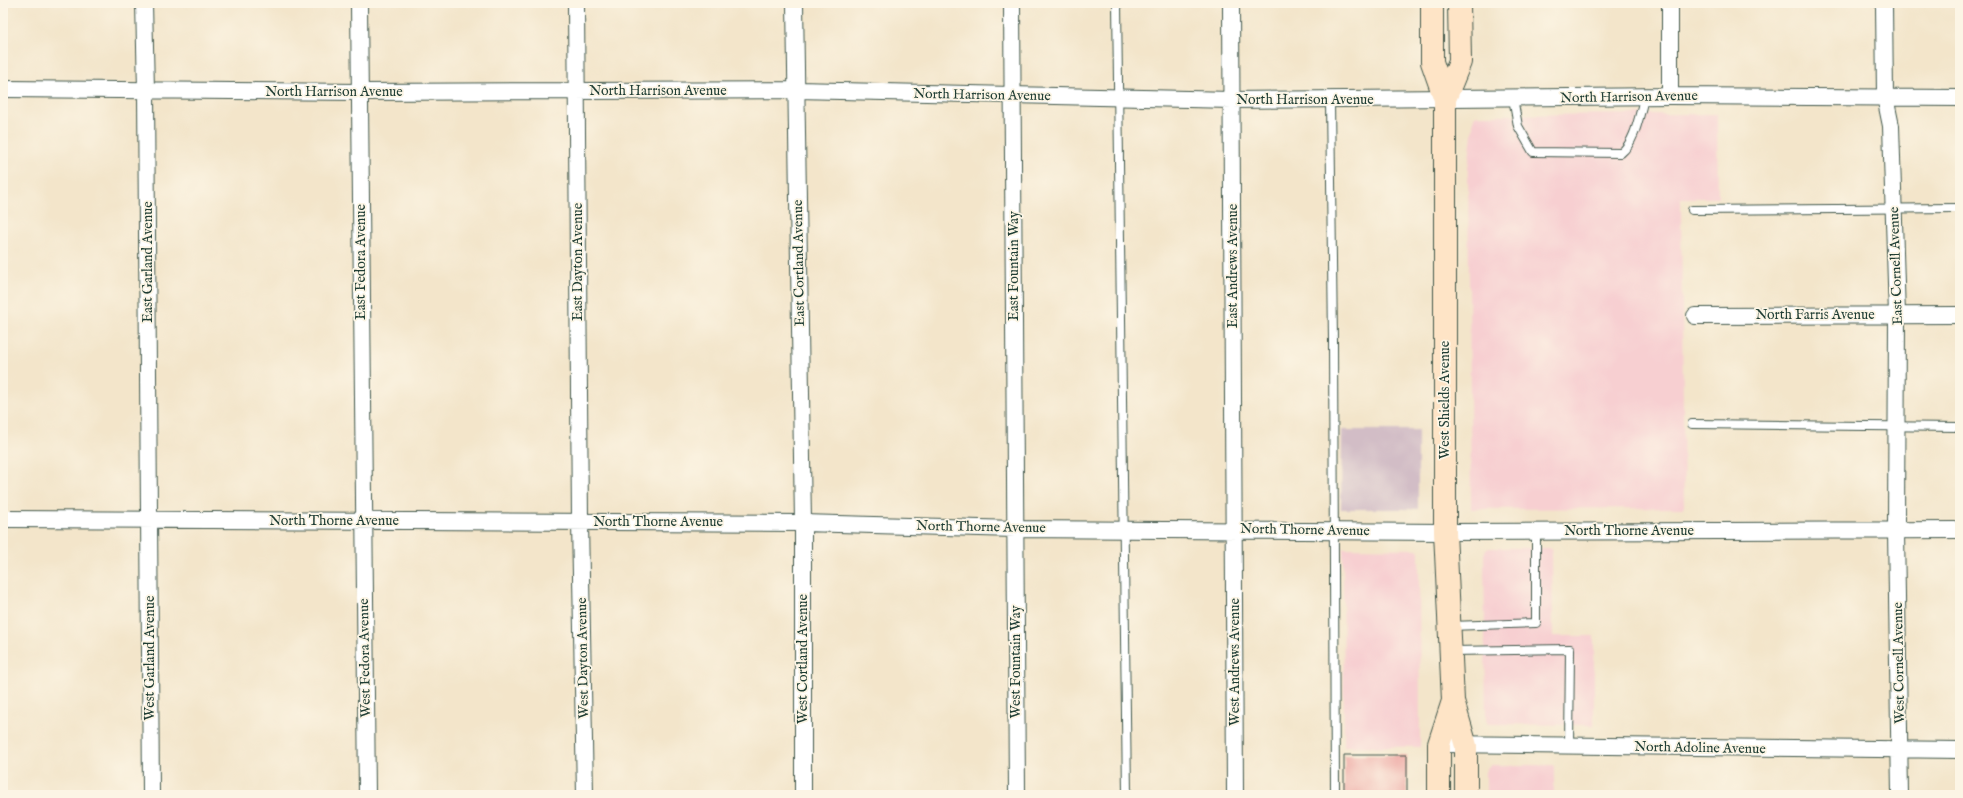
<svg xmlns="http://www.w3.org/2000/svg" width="1963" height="798" viewBox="0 0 1963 798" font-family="'IM FELL English',serif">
	<rect width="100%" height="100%" fill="#fcf5e5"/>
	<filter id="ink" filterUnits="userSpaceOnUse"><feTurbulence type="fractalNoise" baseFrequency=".025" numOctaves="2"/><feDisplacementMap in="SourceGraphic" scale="8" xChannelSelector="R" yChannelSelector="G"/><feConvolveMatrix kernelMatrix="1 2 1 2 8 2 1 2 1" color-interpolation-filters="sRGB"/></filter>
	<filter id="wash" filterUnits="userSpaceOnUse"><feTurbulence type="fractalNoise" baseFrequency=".012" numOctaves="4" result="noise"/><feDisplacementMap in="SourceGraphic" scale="16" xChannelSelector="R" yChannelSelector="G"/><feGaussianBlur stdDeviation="0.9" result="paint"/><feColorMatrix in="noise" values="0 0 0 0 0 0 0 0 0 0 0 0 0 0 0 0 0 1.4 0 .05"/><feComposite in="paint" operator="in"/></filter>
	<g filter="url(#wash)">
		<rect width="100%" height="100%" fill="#f3e5ca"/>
		<path fill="#f7cfd1" d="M 1717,114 L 1718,198 L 1681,198 L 1684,508 L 1471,509 L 1468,168 L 1474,117 L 1477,115 Z
			M 1343,548 L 1417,549 L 1419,551 L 1420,747 L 1344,746 Z
			M 1489,548 L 1552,548 L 1553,636 L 1594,636 L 1594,725 L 1488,724 L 1486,720 L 1484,554 L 1486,550 Z
			M 1491,765 L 1554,765 L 1554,795 L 1486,795 L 1486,770 Z"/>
		<path fill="#d2bdc6" d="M 1342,430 L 1418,430 L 1418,509 L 1341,509 Z"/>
		<g id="blocks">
			<path fill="#ea9695" d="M 1344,755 L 1407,755 L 1407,795 L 1344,795 Z"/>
		</g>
	</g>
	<g filter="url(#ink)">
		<use href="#blocks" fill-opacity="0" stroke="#3f564a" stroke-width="1"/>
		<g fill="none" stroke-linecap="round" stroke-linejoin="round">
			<g stroke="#3f564a" stroke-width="10">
				<path id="service" d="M 1117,3 L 1127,795
					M 1513,98 L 1518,126 L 1533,152 L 1621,153 C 1636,141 1639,114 1645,96
					M 1330,100 L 1333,341 L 1335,795
					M 1692,210 L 1960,208
					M 1692,424 L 1960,427
					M 1450,626 L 1536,623 L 1536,532
					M 1451,651 L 1570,649 L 1569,747"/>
			</g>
			<g stroke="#3f564a" stroke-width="18">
				<path id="minor" d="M 144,3 L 146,90 L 151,795
					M 359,3 L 367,795
					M 576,3 L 580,522 L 585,795
					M 795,3 L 803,523 L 803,795
					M 1012,3 L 1017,795
					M 1231,3 L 1235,795
					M 1670,3 L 1670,96
					M 1884,3 L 1885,97 L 1891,126 L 1897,315 L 1896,530 L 1900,795
					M 3,89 L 360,92 L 797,90 L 1232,100 L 1670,96 L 1960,98
					M 1695,316 L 1960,315
					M 3,519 L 803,523 L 1015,529 L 1445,532 L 1960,530
					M 1439,744 L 1960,750"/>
			</g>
			<g stroke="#3f564a" stroke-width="24">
				<path id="secondary" d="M 1432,3 L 1432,62 L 1445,99 L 1445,532 L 1453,701 L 1466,746 L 1466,795
					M 1445,99 L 1460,62 L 1459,3
					M 1439,795 L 1439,744 L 1453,701"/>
			</g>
			<use href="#service" stroke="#fff" stroke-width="8"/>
			<use href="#minor" stroke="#fff" stroke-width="16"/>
			<use href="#secondary" stroke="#fee4c6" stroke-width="22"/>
		</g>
	</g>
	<g text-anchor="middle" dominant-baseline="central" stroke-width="3.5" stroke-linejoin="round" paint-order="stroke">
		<g font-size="14" fill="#1f3d34" stroke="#fcf5e5">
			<text x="658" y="91">North Harrison Avenue</text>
			<text x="334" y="92">North Harrison Avenue</text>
			<text transform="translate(982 95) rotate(1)">North Harrison Avenue</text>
			<text transform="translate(1629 97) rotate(-1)">North Harrison Avenue</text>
			<text x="1305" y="100">North Harrison Avenue</text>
			<text transform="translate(148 262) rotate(-90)">East Garland Avenue</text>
			<text transform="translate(361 262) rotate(-90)">East Fedora Avenue</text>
			<text transform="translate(578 262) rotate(-90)">East Dayton Avenue</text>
			<text transform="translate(799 263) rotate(-91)">East Cortland Avenue</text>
			<text transform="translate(1014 266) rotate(-90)">East Fountain Way</text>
			<text transform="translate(1233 266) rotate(-90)">East Andrews Avenue</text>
			<text transform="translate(1896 266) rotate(-92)">East Cornell Avenue</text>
			<text x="1815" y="315">North Farris Avenue</text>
			<text transform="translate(1445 400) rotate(-90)">West Shields Avenue</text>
			<text x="334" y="521">North Thorne Avenue</text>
			<text x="658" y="522">North Thorne Avenue</text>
			<text transform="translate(981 527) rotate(1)">North Thorne Avenue</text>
			<text transform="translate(1305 530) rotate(1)">North Thorne Avenue</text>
			<text x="1629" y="531">North Thorne Avenue</text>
			<text transform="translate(150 658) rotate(-90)">West Garland Avenue</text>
			<text transform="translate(365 658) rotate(-91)">West Fedora Avenue</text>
			<text transform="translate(583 658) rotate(-91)">West Dayton Avenue</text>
			<text transform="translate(803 659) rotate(-90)">West Cortland Avenue</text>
			<text transform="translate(1016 662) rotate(-90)">West Fountain Way</text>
			<text transform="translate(1235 662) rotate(-90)">West Andrews Avenue</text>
			<text transform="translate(1899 663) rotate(-91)">West Cornell Avenue</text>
			<text transform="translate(1700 748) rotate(1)">North Adoline Avenue</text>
		</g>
	</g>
	<rect width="1963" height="798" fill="none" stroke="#fcf5e5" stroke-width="16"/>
</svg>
